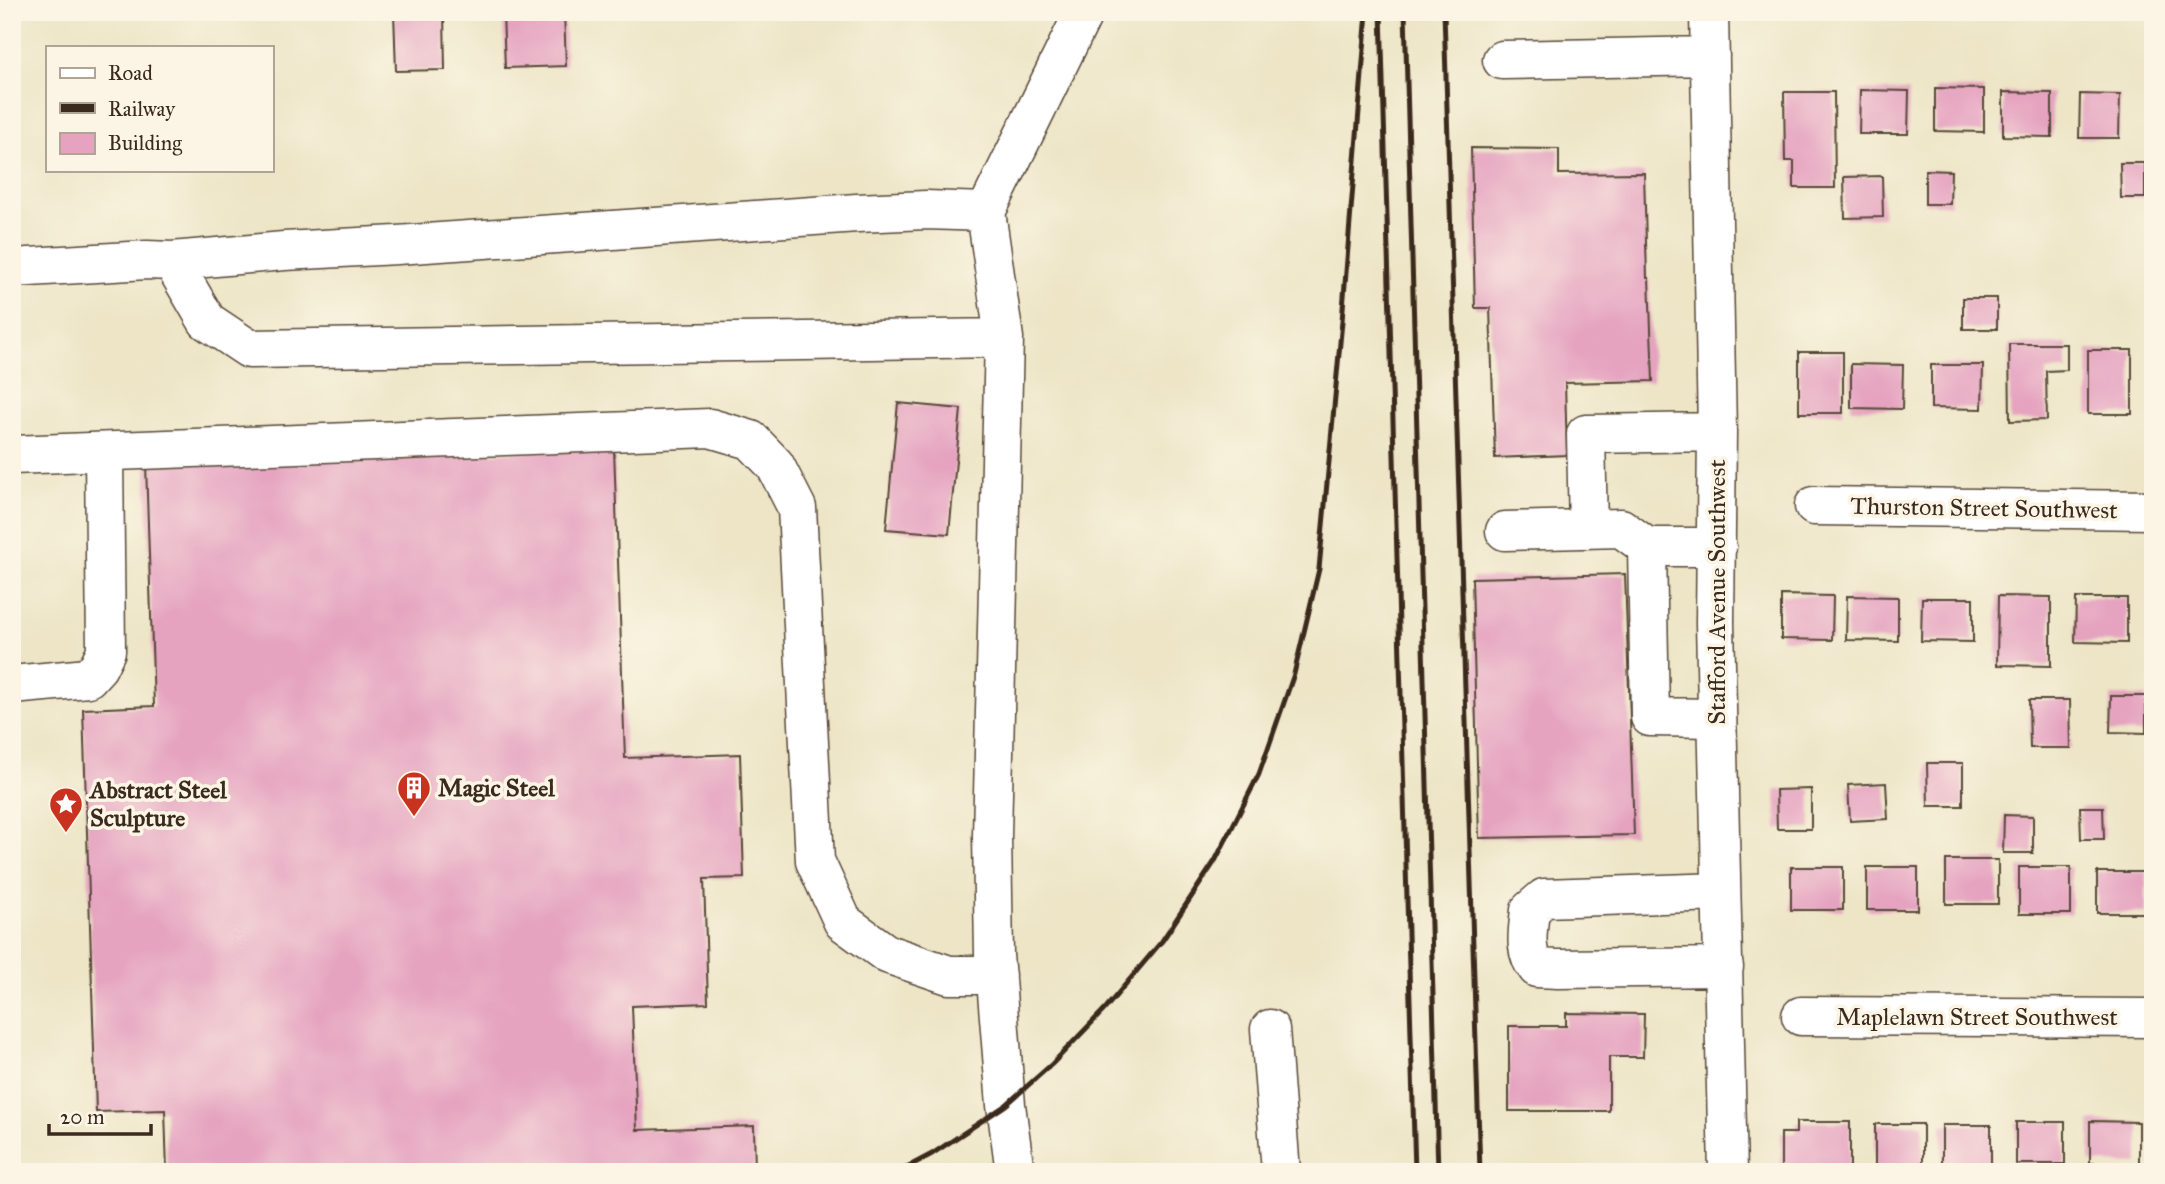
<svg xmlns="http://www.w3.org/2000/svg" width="2165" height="1184" viewBox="0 0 2165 1184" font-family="'IM FELL Great Primer',serif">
	<rect width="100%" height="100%" fill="#fcf5e5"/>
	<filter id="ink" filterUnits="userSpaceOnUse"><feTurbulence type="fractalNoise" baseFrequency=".0143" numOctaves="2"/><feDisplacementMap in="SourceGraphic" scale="14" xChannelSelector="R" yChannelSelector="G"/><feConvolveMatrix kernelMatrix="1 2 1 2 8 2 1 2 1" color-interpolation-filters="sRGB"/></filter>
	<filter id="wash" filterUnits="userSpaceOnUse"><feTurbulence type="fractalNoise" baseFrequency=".00686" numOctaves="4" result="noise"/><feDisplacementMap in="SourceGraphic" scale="28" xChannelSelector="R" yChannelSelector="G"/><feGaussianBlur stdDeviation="1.57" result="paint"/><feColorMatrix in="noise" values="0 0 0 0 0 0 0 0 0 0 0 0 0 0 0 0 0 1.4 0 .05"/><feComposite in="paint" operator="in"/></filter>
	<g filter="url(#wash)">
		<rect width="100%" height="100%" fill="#ede5c6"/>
		<g id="blocks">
			<path fill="#e5a3c0" d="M 394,12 L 444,12 L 445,70 L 396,71 Z
				M 503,12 L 564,12 L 566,66 L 505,68 Z
				M 1935,88 L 1984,89 L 1984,132 L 1935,131 Z
				M 1860,90 L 1909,91 L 1908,134 L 1859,134 Z
				M 1784,92 L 1834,92 L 1835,188 L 1794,188 L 1794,161 L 1785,161 Z
				M 2003,92 L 2052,93 L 2052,137 L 2003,136 Z
				M 2080,94 L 2120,95 L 2119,138 L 2079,138 Z
				M 1471,148 L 1559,149 L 1559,174 L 1644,173 L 1647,278 L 1649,278 L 1653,381 L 1565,383 L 1567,455 L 1495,458 L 1490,308 L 1475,308 Z
				M 2120,163 L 2145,163 L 2145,198 L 2121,198 Z
				M 1925,170 L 1951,171 L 1950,204 L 1925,204 Z
				M 1882,176 L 1883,217 L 1845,218 L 1844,177 Z
				M 1963,298 L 1997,298 L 1997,329 L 1963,329 Z
				M 2009,344 L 2067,344 L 2067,370 L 2046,371 L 2047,420 L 2010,421 Z
				M 2088,350 L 2132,350 L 2132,414 L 2088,414 Z
				M 1799,352 L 1843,352 L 1843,413 L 1799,413 Z
				M 1851,364 L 1903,365 L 1902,409 L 1851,408 Z
				M 1931,365 L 1983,365 L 1982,409 L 1931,408 Z
				M 898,403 L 961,409 L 949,534 L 886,529 Z
				M 614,449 L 625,758 L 740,754 L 744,878 L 704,879 L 708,1003 L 632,1006 L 637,1130 L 754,1126 L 755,1172 L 167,1172 L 165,1110 L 96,1112 L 83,709 L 154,706 L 146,464 Z
				M 1625,574 L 1634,835 L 1479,838 L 1472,578 Z
				M 1781,595 L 1833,596 L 1832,640 L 1781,639 Z
				M 1847,596 L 1898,597 L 1898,641 L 1846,640 Z
				M 1998,596 L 2051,597 L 2051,666 L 1997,665 Z
				M 1922,598 L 1973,598 L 1973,642 L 1921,641 Z
				M 2076,598 L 2127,598 L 2127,643 L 2075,642 Z
				M 2111,696 L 2146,696 L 2146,733 L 2110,732 Z
				M 2029,700 L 2070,700 L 2071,748 L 2030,748 Z
				M 1927,763 L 1963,763 L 1963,806 L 1928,806 Z
				M 1886,783 L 1888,819 L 1850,821 L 1848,785 Z
				M 1811,789 L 1811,829 L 1777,829 L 1776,790 Z
				M 2080,807 L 2103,807 L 2104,839 L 2081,839 Z
				M 2004,815 L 2033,816 L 2033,853 L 2003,853 Z
				M 1946,860 L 1998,860 L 1998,904 L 1946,904 Z
				M 1791,867 L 1843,867 L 1843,910 L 1791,910 Z
				M 1867,867 L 1918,867 L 1918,910 L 1867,910 Z
				M 2019,867 L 2071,867 L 2071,914 L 2019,914 Z
				M 2097,872 L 2146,872 L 2146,913 L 2097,913 Z
				M 1566,1013 L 1644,1014 L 1643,1057 L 1609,1057 L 1609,1111 L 1509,1111 L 1509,1026 L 1566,1026 Z
				M 2090,1121 L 2139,1122 L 2139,1164 L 2090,1163 Z
				M 1796,1122 L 1850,1122 L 1850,1170 L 1781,1170 L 1781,1133 L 1796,1133 Z
				M 2016,1122 L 2065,1122 L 2065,1164 L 2016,1164 Z
				M 1875,1124 L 1923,1124 L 1923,1172 L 1875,1172 Z
				M 1942,1125 L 1991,1125 L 1991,1172 L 1942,1172 Z"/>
		</g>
	</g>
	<g filter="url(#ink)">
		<use href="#blocks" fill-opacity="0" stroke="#564637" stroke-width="2"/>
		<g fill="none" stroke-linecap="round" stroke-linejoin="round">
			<g stroke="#564637" stroke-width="41">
				<path id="minor" d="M 1709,12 L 1717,432 L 1715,623 L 1728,1172
					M 1502,60 L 1710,56
					M 986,212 L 1084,12
					M 172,261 L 284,251 L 397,245 L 857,213 L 926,210 L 986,212 L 1004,338 L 992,836 L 994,955 L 1006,1105 L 1015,1172
					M 12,268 L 147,260 L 172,261 L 207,321 L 249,349 L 1004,338
					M 12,455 L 710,428 L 751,440 L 775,465 L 797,508 L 815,861 L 843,922 L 887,954 L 949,975 L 996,975
					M 1814,506 L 2153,510
					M 1588,529 L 1586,434 L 1717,432
					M 1505,531 L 1621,528 L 1647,547 L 1717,547
					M 1647,547 L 1650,717 L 1717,718
					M 12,685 L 88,678 L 98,667 L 106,651 L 104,452
					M 1721,892 L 1544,898 L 1530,910 C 1528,930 1523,952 1537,968 L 1558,969 L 1724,967
					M 1801,1016 L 2153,1018
					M 1270,1029 L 1281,1172"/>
			</g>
			<use href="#minor" stroke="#fff" stroke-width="38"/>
			<path stroke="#3b2a1e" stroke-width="5" d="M 1381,12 L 1415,1172
				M 1405,12 L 1438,1172
				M 1444,12 L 1480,1172
				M 898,1172 L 932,1154 L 1006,1105 L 1052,1064 L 1104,1010 L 1162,941 L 1215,861 L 1259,774 L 1294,674 L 1319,569 L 1342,321 L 1367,12"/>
		</g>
	</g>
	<defs>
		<g id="building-pin" transform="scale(1.75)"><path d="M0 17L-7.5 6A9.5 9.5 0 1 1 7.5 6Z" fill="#c8321e" stroke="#fcf5e5"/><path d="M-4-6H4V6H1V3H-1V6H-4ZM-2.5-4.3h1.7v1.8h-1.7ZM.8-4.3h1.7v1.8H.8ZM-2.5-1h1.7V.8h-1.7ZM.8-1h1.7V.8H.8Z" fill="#fff"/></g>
		<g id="sight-pin" transform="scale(1.75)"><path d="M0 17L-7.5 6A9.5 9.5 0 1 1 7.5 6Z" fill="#c8321e" stroke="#fcf5e5"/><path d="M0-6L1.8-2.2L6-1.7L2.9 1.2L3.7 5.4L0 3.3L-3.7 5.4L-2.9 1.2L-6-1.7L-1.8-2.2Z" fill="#fff"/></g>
	</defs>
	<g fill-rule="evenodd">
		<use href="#building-pin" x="414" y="788"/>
		<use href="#sight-pin" x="66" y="804"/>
	</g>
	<g text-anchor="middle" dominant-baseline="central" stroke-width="7" stroke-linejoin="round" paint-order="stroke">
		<g font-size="24" fill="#3b2a1e" stroke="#fcf5e5">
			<text transform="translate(1984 508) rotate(1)">Thurston Street Southwest</text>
			<text transform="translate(1717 592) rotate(-90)">Stafford Avenue Southwest</text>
			<text x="1977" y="1017">Maplelawn Street Southwest</text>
		</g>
		<g font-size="24" font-weight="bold" fill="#3b2a1e" stroke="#fcf5e5" text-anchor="start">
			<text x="438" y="788">Magic Steel</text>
			<text x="90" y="790">Abstract Steel<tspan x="90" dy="28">Sculpture</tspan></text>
		</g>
	</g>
	<rect width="2165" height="1184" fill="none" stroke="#fcf5e5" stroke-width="42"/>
	<rect x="46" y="46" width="228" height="126" fill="#fcf5e5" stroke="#afa495" stroke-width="2"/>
	<rect x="60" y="68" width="35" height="10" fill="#ffffff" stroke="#afa495" stroke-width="2"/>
	<text x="108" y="80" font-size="21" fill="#3b2a1e">Road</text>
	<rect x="60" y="103" width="35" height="10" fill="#3b2a1e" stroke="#afa495" stroke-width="2"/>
	<text x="108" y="116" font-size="21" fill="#3b2a1e">Railway</text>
	<rect x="60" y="133" width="35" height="21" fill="#e5a3c0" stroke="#afa495" stroke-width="2"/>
	<text x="108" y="150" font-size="21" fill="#3b2a1e">Building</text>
	<path d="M49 1124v10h102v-10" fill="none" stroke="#3b2a1e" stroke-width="3.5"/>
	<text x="60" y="1124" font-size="21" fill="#3b2a1e" stroke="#fcf5e5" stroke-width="5" paint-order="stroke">20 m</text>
</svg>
